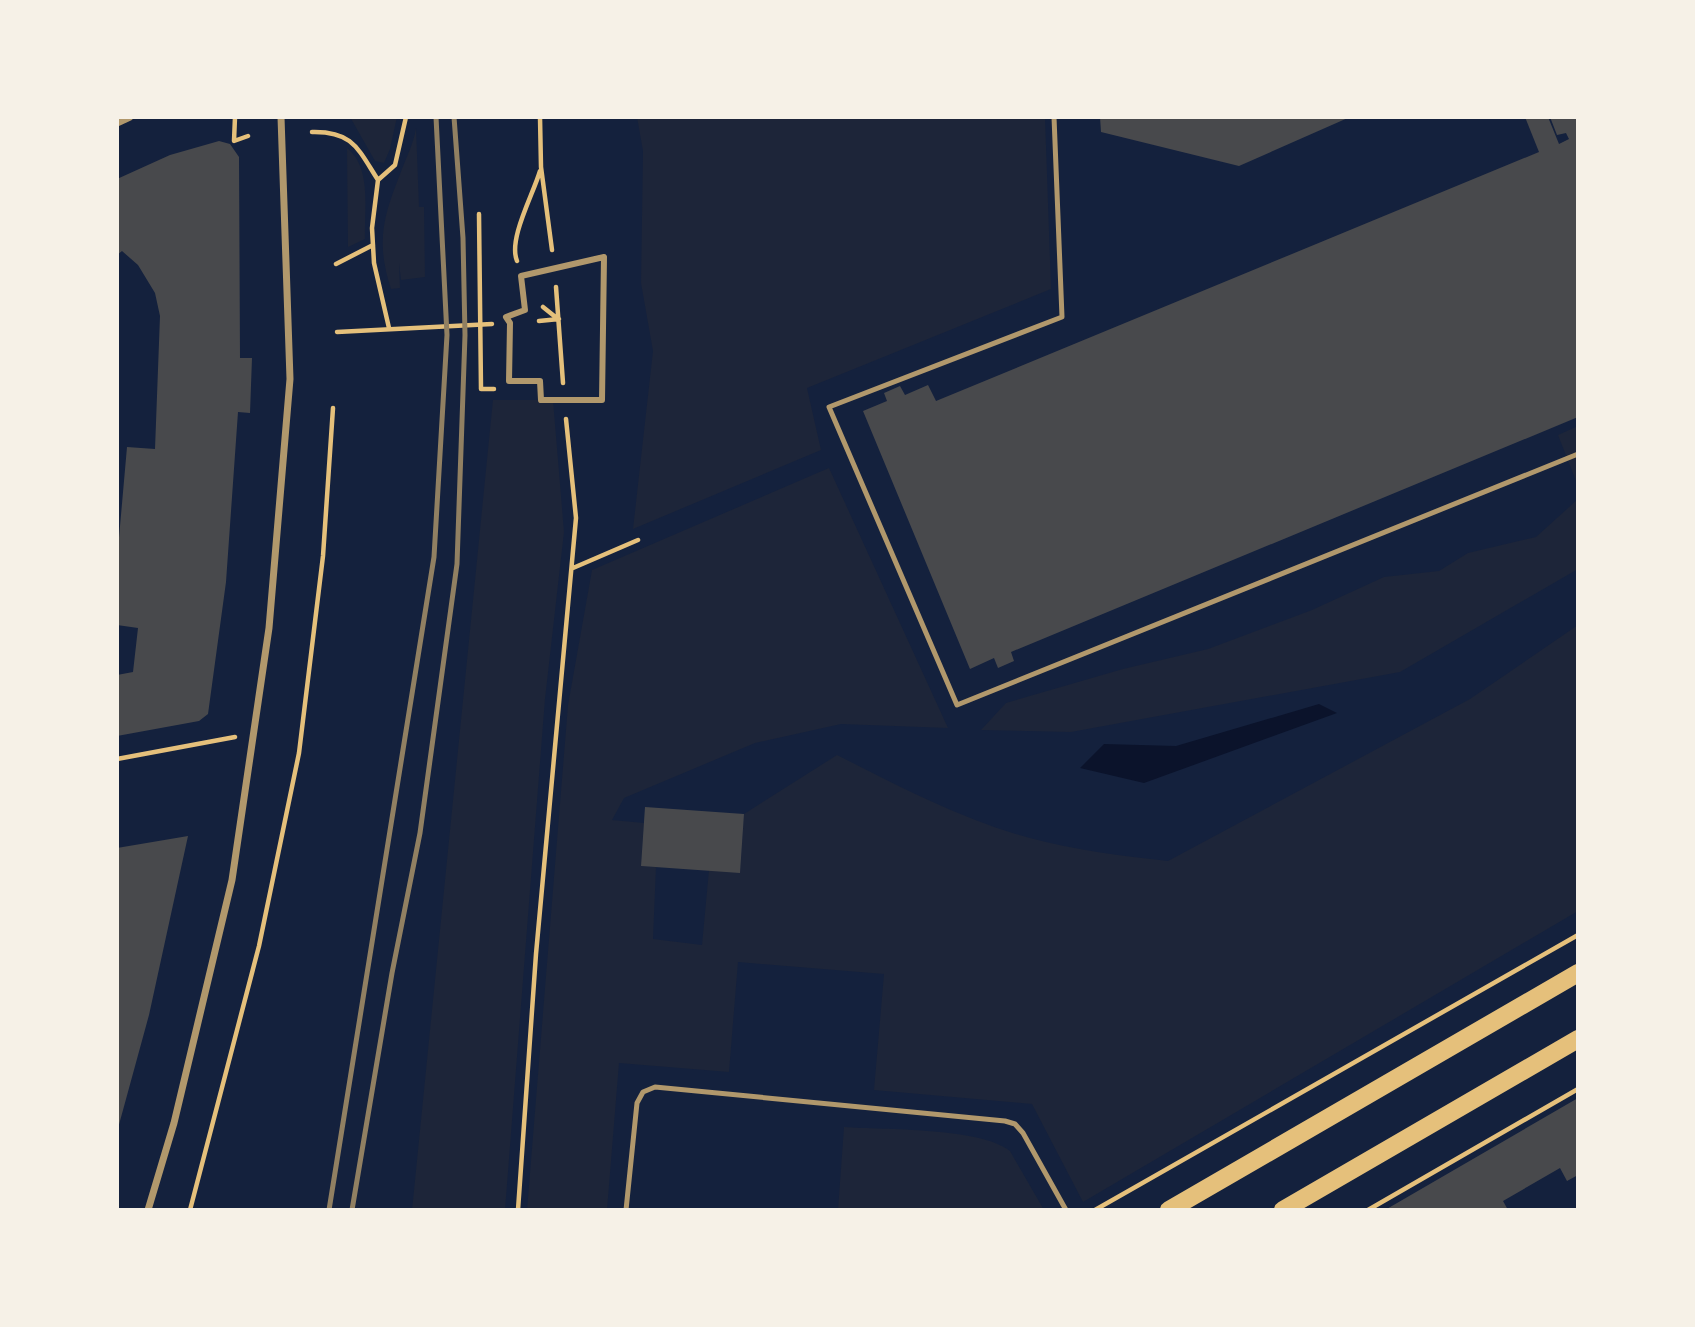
<svg xmlns="http://www.w3.org/2000/svg" width="1695" height="1327" viewBox="0 0 1695 1327" font-family="Helvetica,sans-serif">
	<rect width="100%" height="100%" fill="#14213d"/>
	<path fill="#1d2539" d="M 350,117 L 397,117 L 390,149 L 384,163 L 375,161 Z
		M 637,117 L 1045,117 L 1051,289 L 807,388 L 821,450 L 633,529 L 653,351 L 641,283 L 643,151 Z
		M 416,128 L 419,207 L 424,207 L 425,277 L 401,280 L 399,263 L 400,288 L 391,289 C 375,240 384,215 402,169 C 407,156 414,142 416,128 Z
		M 347,148 C 372,168 364,210 365,239 L 348,247 Z
		M 493,400 L 553,400 L 564,532 L 545,699 L 505,1210 L 412,1210 Z
		M 1578,426 L 1578,486 L 1558,435 Z
		M 829,468 L 948,728 L 841,724 L 755,743 L 624,798 L 612,820 L 644,823 L 641,866 L 656,867 L 653,939 L 702,945 L 709,870 L 740,872 L 744,814 L 837,755 C 899,786 962,820 1030,838 C 1075,850 1122,856 1168,861 L 1470,699 L 1578,625 L 1578,911 L 1083,1202 L 1032,1104 L 874,1090 L 884,974 L 738,962 L 729,1072 L 619,1063 L 607,1210 L 527,1210 L 568,705 L 592,570 Z
		M 1578,499 L 1578,569 L 1400,672 L 1071,732 L 981,730 L 1006,703 L 1123,669 L 1208,649 L 1312,610 L 1384,577 L 1439,571 L 1468,553 L 1536,537 Z
		M 844,1127 C 884,1130 980,1127 1010,1151 L 1044,1210 L 838,1210 Z"/>
	<path fill="#0b132b" d="M 1319,704 L 1337,713 L 1144,783 L 1080,768 L 1104,744 L 1176,746 Z"/>
	<path fill="#48494c" d="M 1100,117 L 1350,117 L 1239,166 L 1101,132 Z
		M 1525,117 L 1548,117 L 1559,144 L 1569,139 L 1566,133 L 1557,135 L 1550,117 L 1578,117 L 1578,417 L 1011,652 L 1014,661 L 998,668 L 994,658 L 970,669 L 863,411 L 887,401 L 884,393 L 900,386 L 905,395 L 928,385 L 936,401 L 1539,152 Z
		M 219,141 L 230,144 L 239,157 L 240,358 L 252,358 L 250,413 L 238,412 L 226,582 L 208,714 L 199,721 L 117,736 L 117,675 L 133,672 L 138,628 L 117,625 L 117,560 L 127,447 L 155,449 L 160,316 L 155,293 L 138,265 L 122,251 L 117,255 L 117,179 L 170,155 Z
		M 645,807 L 744,814 L 740,873 L 641,866 Z
		M 188,836 L 149,1015 L 117,1132 L 117,848 Z
		M 1578,1098 L 1578,1175 L 1567,1181 L 1560,1168 L 1503,1201 L 1508,1210 L 1385,1210 Z"/>
	<g fill="none" stroke-linecap="round" stroke-linejoin="round">
		<path stroke="#e5c07b" stroke-width="4.5" d="M 235,117 L 234,141 L 248,136
			M 540,117 L 541,167 L 552,250
			M 312,132 C 353,131 358,149 378,180 L 372,228 L 374,263 L 389,328
			M 378,180 L 395,165 L 406,117
			M 479,214 L 481,389 L 494,389
			M 517,261 C 508,239 533,195 540,171
			M 336,264 L 373,245
			M 556,287 L 563,383
			M 543,307 L 558,319
			M 539,321 L 559,319
			M 337,332 L 492,324
			M 573,568 L 638,540
			M 117,759 L 235,737
			M 190,1210 L 259,946 L 299,753 L 323,556 L 333,408
			M 518,1210 L 536,954 L 576,518 L 566,419
			M 1095,1210 L 1578,935
			M 1368,1210 L 1578,1089"/>
		<path stroke="#b1986c" stroke-width="5" d="M 1054,117 L 1062,317 L 829,407 L 957,705 L 1578,454
			M 626,1210 L 637,1103 L 643,1092 L 655,1087 L 1005,1121 L 1015,1124 L 1023,1133 L 1066,1210"/>
		<path stroke="#b1986c" stroke-width="6" d="M 604,257 L 602,400 L 541,400 L 540,381 L 509,381 L 510,323 L 506,317 L 525,310 L 521,276 Z"/>
		<path stroke="#b1986c" stroke-width="7" d="M 117,123 L 130,117
			M 148,1210 L 174,1123 L 232,880 L 269,628 L 290,379 L 281,117"/>
		<path stroke="#e5c07b" stroke-width="18" d="M 1169,1210 L 1578,973
			M 1283,1210 L 1578,1039"/>
		<path stroke="#918062" stroke-width="5" d="M 329,1210 L 434,557 L 447,335 L 436,117
			M 352,1210 L 392,973 L 420,833 L 457,564 L 465,335 L 463,238 L 454,117"/>
	</g>
	<rect width="1695" height="1327" fill="none" stroke="#f6f1e7" stroke-width="238"/>
</svg>
